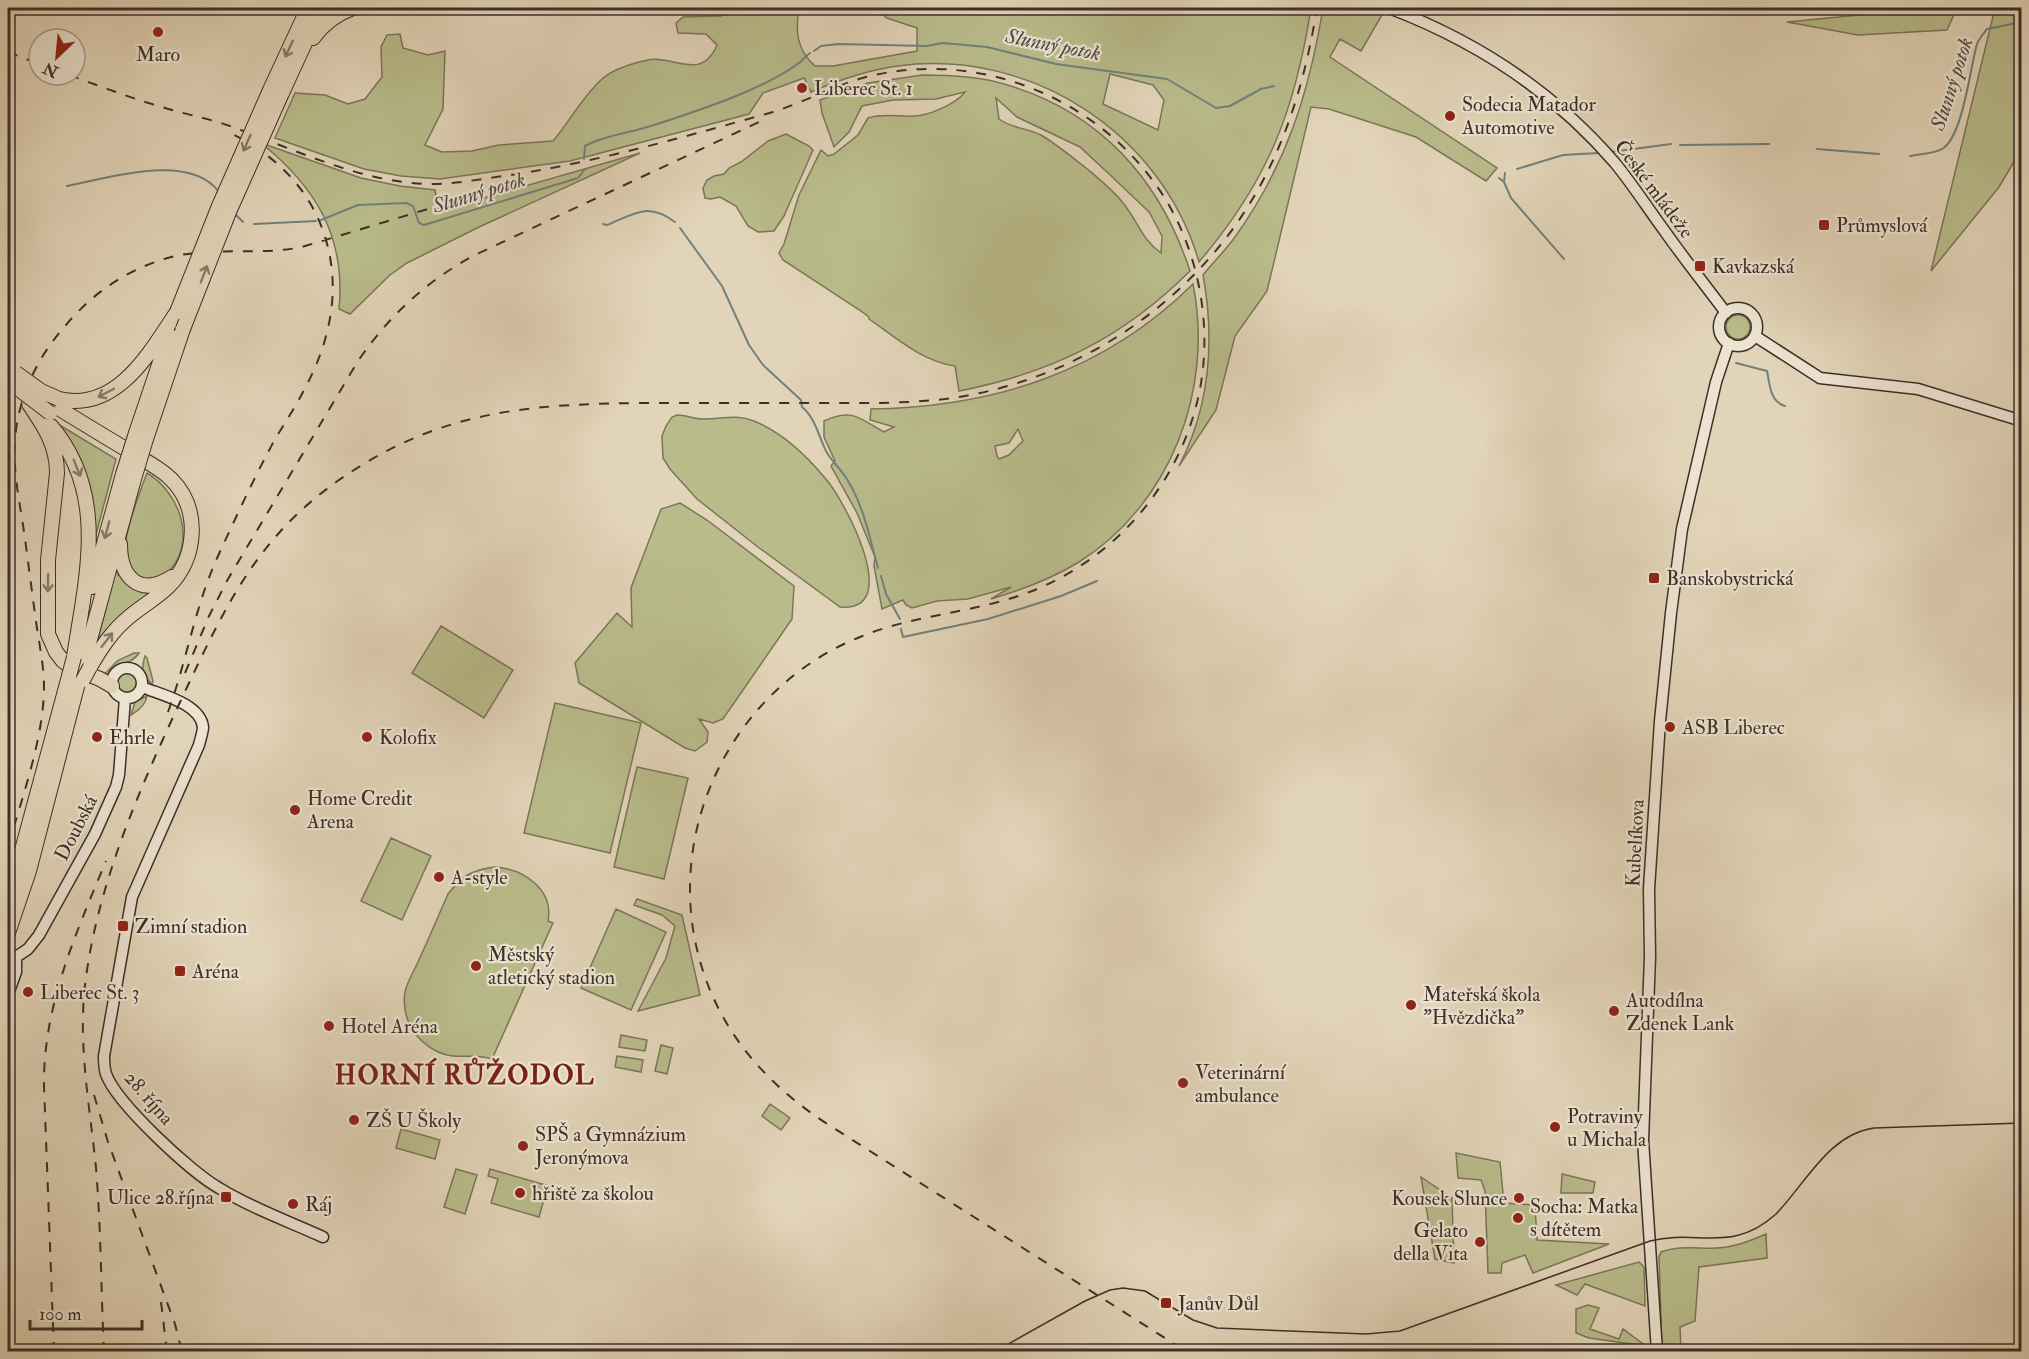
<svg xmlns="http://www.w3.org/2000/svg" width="2029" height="1359" viewBox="0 0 2029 1359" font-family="'IM FELL Double Pica',serif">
	<rect width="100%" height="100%" fill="#e2d4b8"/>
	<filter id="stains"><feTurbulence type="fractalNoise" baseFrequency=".00333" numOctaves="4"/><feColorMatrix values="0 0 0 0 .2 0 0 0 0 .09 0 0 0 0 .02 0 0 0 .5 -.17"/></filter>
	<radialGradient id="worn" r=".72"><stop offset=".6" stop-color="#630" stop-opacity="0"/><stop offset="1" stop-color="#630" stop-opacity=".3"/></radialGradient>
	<path fill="#b9bb8b" stroke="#7a765a" stroke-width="1.5" fill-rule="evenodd" d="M 739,8 L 803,8 L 799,9 C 795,32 797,50 815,66 L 833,66 L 917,51 L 917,28 L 887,18 L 875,8 L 1311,8 C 1295,111 1268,181 1199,262 C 1162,133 1030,48 898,66 C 867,70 839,80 811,92 L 804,78 L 763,93 L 749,114 L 570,161 L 440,179 L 401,176 L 364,169 L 275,138 L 295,93 L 325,95 L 348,104 L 365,99 L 382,77 L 381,47 L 387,35 L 400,34 L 403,48 L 428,55 L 445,51 L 443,109 L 425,145 L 442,152 L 472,151 L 499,145 L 553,141 C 570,121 582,97 602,79 C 613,69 634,63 648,60 C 671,54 701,83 717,45 L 706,34 L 678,33 L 676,23 L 683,17 L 721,16 L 738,10 ZM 1110,74 L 1153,85 L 1164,100 L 1158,130 L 1103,104 Z
		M 1323,8 L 1357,8 L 1382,15 L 1361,51 L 1340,39 L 1330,57 L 1497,168 L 1486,181 L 1416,137 L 1329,109 L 1311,107 L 1267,291 L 1235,336 L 1216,410 L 1179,466 C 1210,406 1215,341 1203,275 C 1213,262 1226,250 1235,237 C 1286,166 1309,93 1323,8 Z
		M 1932,8 L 1957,8 L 1947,30 L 1858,35 L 1787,22 Z
		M 1995,8 L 2021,11 L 2021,150 L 1999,187 L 1931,271 Z
		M 922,75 C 949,75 978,76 1004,84 C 1099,111 1160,179 1190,271 C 1123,338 1051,373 959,391 L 955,366 C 923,362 895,337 869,319 L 869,317 L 858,309 L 783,260 L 779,253 L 784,244 L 799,195 L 821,150 L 828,156 L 834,154 L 858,135 L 868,118 C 884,113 899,117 915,116 C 930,115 956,104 965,92 L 936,99 L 893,100 L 862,106 L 849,132 L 834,147 L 822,113 L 820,100 L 868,83 ZM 996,98 L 1017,117 L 1080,147 L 1108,173 L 1149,212 L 1162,236 L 1161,253 C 1141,239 1138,221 1123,203 C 1113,190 1098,178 1086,168 C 1072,157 1056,144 1041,135 C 1027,128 1011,128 999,119 Z
		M 786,134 L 809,146 L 813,150 L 784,216 L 774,231 L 758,232 L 748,226 L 736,206 L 720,197 L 711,199 L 705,198 L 703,188 L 707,180 L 714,176 L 724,174 L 729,168 L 741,162 L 768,141 Z
		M 261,143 L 361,178 L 400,186 L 435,190 L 439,211 L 640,153 L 477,228 L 407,263 L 390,275 L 350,314 L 339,309 C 346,237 316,187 261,143 Z
		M 1193,284 C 1214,389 1171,504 1079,562 C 1051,579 1022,590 991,599 L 1011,587 L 968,599 L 937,601 L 912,608 L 906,605 L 903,600 L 882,609 L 874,566 L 875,557 L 857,513 L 831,466 L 835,461 L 824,437 L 824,421 C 852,408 859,418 884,432 L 894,427 L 870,420 L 871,409 C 994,407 1104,372 1193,284 ZM 1018,429 L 1023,441 L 1009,455 L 999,459 L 997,456 L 995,446 L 1009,443 Z
		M1726 327a12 12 0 1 1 24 0a12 12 0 1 1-24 0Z
		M 677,415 C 686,415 694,419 704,419 C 722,419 736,414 754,421 C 781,432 806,455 825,478 C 844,499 905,613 840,607 L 758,547 L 697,499 L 670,469 L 663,458 L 662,436 L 666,426 L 672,417 Z
		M 56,423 L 116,459 L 95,538 C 94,488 84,463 56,423 Z
		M 147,473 C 179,492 197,540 170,570 C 166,575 155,581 149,581 C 145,580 140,578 136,577 C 132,570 128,563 126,555 C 121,539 141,489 147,473 Z
		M 680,503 L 707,520 L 794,586 L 792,619 L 723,719 L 713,723 L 699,719 L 708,732 L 707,742 L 695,751 L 685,748 L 579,683 L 575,663 L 617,613 L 632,627 L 631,588 L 661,509 Z
		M 115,572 C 127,582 132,592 150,593 L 119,620 L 97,643 Z
		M 441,626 L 513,670 L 484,718 L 412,673 Z
		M 134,653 L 139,653 C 131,666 115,663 108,678 L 103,676 L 117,661 Z
		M 145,656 L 147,658 L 153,681 L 152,684 C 142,676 141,668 145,656 Z
		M117 683a10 10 0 1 1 20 0a10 10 0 1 1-20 0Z
		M 147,696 C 146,705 138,711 131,715 L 135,702 Z
		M 555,703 L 641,723 L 610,853 L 524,833 Z
		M 637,767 L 688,778 L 664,879 L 614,867 Z
		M 391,838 L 431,856 L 402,920 L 361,901 Z
		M 495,867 C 523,869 554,889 548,921 L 553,923 L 492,1059 C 473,1052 457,1061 438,1052 C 415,1041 401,1018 405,992 C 407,982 414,971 418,962 C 428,940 438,917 448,894 C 463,875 472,870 495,867 Z
		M 637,899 L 682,915 L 700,995 L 638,1011 L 666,958 L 675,926 L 662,915 L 634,905 Z
		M 616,909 L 666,932 L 631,1010 L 581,988 Z
		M 621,1035 L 647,1040 L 645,1051 L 619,1047 Z
		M 661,1045 L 673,1048 L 667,1074 L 655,1071 Z
		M 617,1056 L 643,1060 L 641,1072 L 615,1067 Z
		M 770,1104 L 790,1118 L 781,1130 L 762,1116 Z
		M 401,1129 L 440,1140 L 435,1159 L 396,1148 Z
		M 1456,1153 L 1500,1162 L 1504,1203 L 1535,1205 L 1537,1240 L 1609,1244 L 1533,1273 L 1525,1255 L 1502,1263 L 1501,1273 L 1488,1273 L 1485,1191 L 1481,1180 L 1458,1178 Z
		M 456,1169 L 477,1175 L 465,1214 L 444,1207 Z
		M 490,1169 L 556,1188 L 554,1194 L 546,1192 L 539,1217 L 491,1203 L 498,1179 L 488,1176 Z
		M 1562,1174 L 1595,1182 L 1593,1193 L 1561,1193 Z
		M 1421,1177 L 1452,1198 L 1454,1263 L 1435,1259 Z
		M 1766,1234 L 1767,1258 L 1699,1267 L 1695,1321 L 1680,1327 L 1681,1351 L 1662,1351 L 1659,1257 L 1661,1252 C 1679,1245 1698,1249 1717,1248 C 1735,1247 1750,1241 1766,1234 Z
		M 1639,1262 L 1644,1267 L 1645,1306 L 1585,1284 L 1577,1295 L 1556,1285 Z
		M 1588,1305 L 1599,1308 L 1590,1329 L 1619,1339 L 1623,1329 L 1646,1346 L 1589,1338 L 1576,1333 L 1576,1309 Z"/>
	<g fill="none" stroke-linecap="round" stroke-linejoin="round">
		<path stroke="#71817c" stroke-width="2" d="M 814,51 L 821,46 L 839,44 L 927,46 L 943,43 L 987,47 L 1056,64 L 1167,79 L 1216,108 L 1230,106 L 1261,89 L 1274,86
			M 1680,145 L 1769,144
			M 1817,149 L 1879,154
			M 1611,152 L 1671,144
			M 1910,156 C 1920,154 1933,154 1942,149 C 1963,137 1970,68 1977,44 C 1979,39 1984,33 1987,29 L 2022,22
			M 584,159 L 585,146 C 605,135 629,133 651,126 C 694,112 763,90 799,63 C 803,60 806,56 810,53
			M 1517,169 L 1563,155 L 1599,153
			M 1499,178 L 1504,182 L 1505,173
			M 1504,182 L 1511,198 L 1564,259
			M 67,186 C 109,178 189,152 219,192
			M 234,213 L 243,222
			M 321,220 L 358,205 L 406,203 L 413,206 L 419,223 L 424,225 L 578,178 L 585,169
			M 254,224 L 316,221
			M 603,224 L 607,225 C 636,213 648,202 675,222
			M 680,228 L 722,286 L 749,345 L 763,365 L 801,400 L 802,407 C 815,417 819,437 826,451 C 832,462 842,470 848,481 C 864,507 870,539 878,568
			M 1736,363 L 1767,371 C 1770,385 1770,402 1785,406
			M 881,576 L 886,594 L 900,619
			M 901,629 L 903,637 L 988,619 L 1061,596 L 1097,581"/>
		<path stroke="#95b7b4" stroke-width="14" d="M 8,584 L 8,616"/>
		<g stroke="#3c3028" stroke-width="13">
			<path id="secondary" d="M 1389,8 C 1476,41 1554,92 1615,163 C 1633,185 1649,210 1666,233 C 1685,260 1706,286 1726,313
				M1719 327a19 19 0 1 1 38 0a19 19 0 1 1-38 0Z
				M 1755,336 L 1820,378 L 1918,389 L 2022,421
				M112 683a15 15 0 1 1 30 0a15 15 0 1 1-30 0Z
				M 142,687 C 161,695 200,703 203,727 C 203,732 200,740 199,745 L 132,897 L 104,1056 C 104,1063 104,1068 106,1074 C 117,1104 191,1172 219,1188 C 251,1208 288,1221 323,1237
				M 8,994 L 16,972 L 16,957 L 28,949 L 39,935 L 95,834 L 116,787 L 119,775 L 125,698
				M 1657,1352 L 1643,1140 L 1650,957 L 1649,889 L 1660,721 L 1671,613 L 1682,529 L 1716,382 L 1729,343"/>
		</g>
		<g stroke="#3c3028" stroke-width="16">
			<path id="highway" d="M 313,38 C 324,23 336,14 353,8
				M 270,90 L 308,8
				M 282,93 L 321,8
				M 59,399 C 117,413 150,352 177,312
				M 29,404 C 44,426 57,445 57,473 L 48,560 L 48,634 L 56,652 L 63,661 L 72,668 L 100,679 L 112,686
				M 55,406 C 79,421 104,436 129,451 C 143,460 159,467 171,479 C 201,509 197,557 169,586 C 157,598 142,606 129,617 C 112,631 101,648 90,667
				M 51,426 C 109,494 86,577 74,657
				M 136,433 L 169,335
				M 146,439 L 183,329
				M 120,544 C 120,577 139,598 172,577
				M 92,587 L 123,474
				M 83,665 L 134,479
				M 8,902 L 69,676
				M 8,933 L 29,871 L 79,679"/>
		</g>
		<use href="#secondary" stroke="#ece3d1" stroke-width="10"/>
		<use href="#highway" stroke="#e2d4b8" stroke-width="14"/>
		<path stroke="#3c3028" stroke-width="1.5" d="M 994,1352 L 1085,1301 L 1110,1290 L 1123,1288 L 1145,1291 L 1193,1320 L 1217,1328 L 1366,1334 L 1400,1331 L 1650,1241 C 1698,1229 1732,1254 1776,1214 C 1806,1183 1829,1134 1874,1128 L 2022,1123"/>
		<path stroke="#3c3028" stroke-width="2" stroke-dasharray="10 10" stroke-linecap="butt" d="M 8,52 L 39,64
			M 69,75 C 100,86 130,98 162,107 C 181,113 201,117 221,123 C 289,146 358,183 431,184 C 456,184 480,179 504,176 C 593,163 680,138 766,114 C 802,104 834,85 870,76 C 984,49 1105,101 1166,200 C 1199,255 1212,325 1200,389 C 1180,492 1102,574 1002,601 C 955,614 905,618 860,637 C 747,682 677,801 692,922 C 704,1013 756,1079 832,1127 L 1187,1352
			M 185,673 L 209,616 L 228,579 L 358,361 C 389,316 426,281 475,255 L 759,122
			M 168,712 C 187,660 195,606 218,556 C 236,517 254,478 274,441 C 284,424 295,408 304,390 C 334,335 344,275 317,216 C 300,180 269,152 234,135
			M 8,846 C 22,799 44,736 44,687 C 44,668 40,648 37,628 C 32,594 28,559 23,525 C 20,505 16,486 15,466 C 11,414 31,364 66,325 C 90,296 122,273 158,261 C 206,244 253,257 302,247 L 527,179
			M 94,1095 L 108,1142 L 175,1324 L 182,1352
			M 161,1302 L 167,1352
			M 54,1352 L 44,1086 C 43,1006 76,933 106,861
			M 104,1352 C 101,1290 101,1229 96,1168 C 90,1107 78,1047 85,985 C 97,885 139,790 181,700 C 229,598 262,526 362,465 C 453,409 539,404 643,403 C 700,403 758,403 815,403 C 859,403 902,404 945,399 C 1031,388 1112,350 1176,292 C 1262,214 1299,119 1317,8"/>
		<g stroke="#3c3028" stroke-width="16" stroke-linecap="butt">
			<path id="highway-bridge" d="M 177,312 L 219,206 L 270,90
				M 183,329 L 229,212 L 282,93
				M 16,373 L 41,391 L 59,399
				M 8,381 L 50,413
				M 123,474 L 136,433
				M 134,479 L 146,439
				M 69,676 L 74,657
				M 83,680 L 90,667"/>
		</g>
		<use href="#highway-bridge" stroke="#e2d4b8" stroke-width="14"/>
	</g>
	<defs><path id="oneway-shaft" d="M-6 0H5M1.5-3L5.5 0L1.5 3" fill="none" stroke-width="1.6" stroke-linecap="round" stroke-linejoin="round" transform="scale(1.5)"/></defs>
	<g stroke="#877a69">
		<use href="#oneway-shaft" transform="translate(289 49) rotate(115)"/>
		<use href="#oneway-shaft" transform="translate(247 143) rotate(114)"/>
		<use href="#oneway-shaft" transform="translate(204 274) rotate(-69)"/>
		<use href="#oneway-shaft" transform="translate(106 393) rotate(152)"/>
		<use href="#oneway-shaft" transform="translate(77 468) rotate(68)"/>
		<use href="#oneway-shaft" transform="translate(107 530) rotate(105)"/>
		<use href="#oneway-shaft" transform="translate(48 583) rotate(91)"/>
		<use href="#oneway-shaft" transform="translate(107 640) rotate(-52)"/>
	</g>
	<g fill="#8f2418" stroke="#ece3d1" stroke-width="2">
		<circle cx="158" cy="32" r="6"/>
		<circle cx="802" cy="88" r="6"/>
		<circle cx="1450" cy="116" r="6"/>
		<rect x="1818" y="219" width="12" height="12" rx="3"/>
		<rect x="1694" y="260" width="12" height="12" rx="3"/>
		<rect x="1648" y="572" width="12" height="12" rx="3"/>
		<circle cx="1670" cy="727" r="6"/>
		<circle cx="97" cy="737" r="6"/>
		<circle cx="367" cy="737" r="6"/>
		<circle cx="295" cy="810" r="6"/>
		<circle cx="439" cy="877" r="6"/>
		<rect x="117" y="920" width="12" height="12" rx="3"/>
		<circle cx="476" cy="966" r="6"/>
		<rect x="174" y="965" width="12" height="12" rx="3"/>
		<circle cx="28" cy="992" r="6"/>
		<circle cx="1411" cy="1005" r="6"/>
		<circle cx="1614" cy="1011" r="6"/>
		<circle cx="329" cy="1026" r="6"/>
		<circle cx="1183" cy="1083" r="6"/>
		<circle cx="354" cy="1120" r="6"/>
		<circle cx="1555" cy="1127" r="6"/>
		<circle cx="523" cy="1146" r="6"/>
		<circle cx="520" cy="1193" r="6"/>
		<rect x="220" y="1191" width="12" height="12" rx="3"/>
		<circle cx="1519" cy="1198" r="6"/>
		<circle cx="293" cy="1204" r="6"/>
		<circle cx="1518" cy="1218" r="6"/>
		<circle cx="1480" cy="1242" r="6"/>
		<rect x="1160" y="1297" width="12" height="12" rx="3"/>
	</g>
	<g text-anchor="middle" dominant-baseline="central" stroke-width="4.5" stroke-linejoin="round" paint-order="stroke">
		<g font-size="20" fill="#3c3028" stroke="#ece3d1" text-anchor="start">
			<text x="158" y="54" text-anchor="middle">Maro</text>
			<text x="814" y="88">Liberec St. 1</text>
			<text x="1462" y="104">Sodecia Matador<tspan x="1462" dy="23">Automotive</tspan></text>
			<text x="1836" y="225">Průmyslová</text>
			<text x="1712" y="266">Kavkazská</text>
			<text x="1666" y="578">Banskobystrická</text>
			<text x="1682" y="727">ASB Liberec</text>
			<text x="109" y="737">Ehrle</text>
			<text x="379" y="737">Kolofix</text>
			<text x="307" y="798">Home Credit<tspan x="307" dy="23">Arena</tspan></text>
			<text x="451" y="877">A-style</text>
			<text x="135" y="926">Zimní stadion</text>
			<text x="488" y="954">Městský<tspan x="488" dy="23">atletický stadion</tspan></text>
			<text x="192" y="971">Aréna</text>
			<text x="40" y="992">Liberec St. 3</text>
			<text x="1423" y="994">Mateřská škola<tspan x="1423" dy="23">"Hvězdička"</tspan></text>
			<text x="1626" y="1000">Autodílna<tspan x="1626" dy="23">Zdenek Lank</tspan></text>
			<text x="341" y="1026">Hotel Aréna</text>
			<text x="1195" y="1072">Veterinární<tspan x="1195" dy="23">ambulance</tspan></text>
			<text x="1567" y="1116">Potraviny<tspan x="1567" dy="23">u Michala</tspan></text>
			<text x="366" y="1120">ZŠ U Školy</text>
			<text x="535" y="1134">SPŠ a Gymnázium<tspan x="535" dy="23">Jeronýmova</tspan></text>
			<text x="532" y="1193">hřiště za školou</text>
			<text x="214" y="1197" text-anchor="end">Ulice 28.října</text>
			<text x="1507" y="1198" text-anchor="end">Kousek Slunce</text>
			<text x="305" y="1204">Ráj</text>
			<text x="1530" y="1206">Socha: Matka<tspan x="1530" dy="23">s dítětem</tspan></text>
			<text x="1468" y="1230" text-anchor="end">Gelato<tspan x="1468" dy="23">della Vita</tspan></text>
			<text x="1178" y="1303">Janův Důl</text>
		</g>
		<g font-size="20" fill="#3c3028" stroke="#ece3d1">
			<text transform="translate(1654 189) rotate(53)">České mládeže</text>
			<text transform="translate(76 828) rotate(-63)">Doubská</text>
			<text transform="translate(1635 843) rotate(-87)">Kubelíkova</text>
			<text transform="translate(149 1098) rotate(49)">28. října</text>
		</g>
		<g font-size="21" font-style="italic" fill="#4e4b44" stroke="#ece3d1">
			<text transform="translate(1053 45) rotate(11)">Slunný potok</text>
			<text transform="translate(1952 84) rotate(-72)">Slunný potok</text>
			<text transform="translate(479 193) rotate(-17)">Slunný potok</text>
		</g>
		<g font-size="26" font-weight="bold" letter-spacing="1.5" fill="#7a1f14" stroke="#ece3d1">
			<text x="465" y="1076">HORNÍ RŮŽODOL</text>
		</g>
	</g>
	<rect width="2029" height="1359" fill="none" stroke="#e2d4b8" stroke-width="30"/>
	<rect x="9" y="9" width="2011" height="1341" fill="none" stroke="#3c3028" stroke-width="3"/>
	<rect x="15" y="15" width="1999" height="1329" fill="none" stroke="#3c3028" stroke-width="1.5"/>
	<g transform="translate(57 57) rotate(206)"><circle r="28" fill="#ece3d1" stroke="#a69b8d" stroke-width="1.5"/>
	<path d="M0-4.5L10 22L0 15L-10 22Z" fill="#8f2418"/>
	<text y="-9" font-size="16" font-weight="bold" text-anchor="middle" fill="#3c3028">N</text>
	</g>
	<path d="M30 1320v9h112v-9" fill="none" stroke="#3c3028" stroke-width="3"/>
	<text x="39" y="1320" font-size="18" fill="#3c3028" stroke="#ece3d1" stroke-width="4.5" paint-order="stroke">100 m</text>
	<rect width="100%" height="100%" filter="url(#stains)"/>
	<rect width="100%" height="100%" fill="url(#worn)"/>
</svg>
